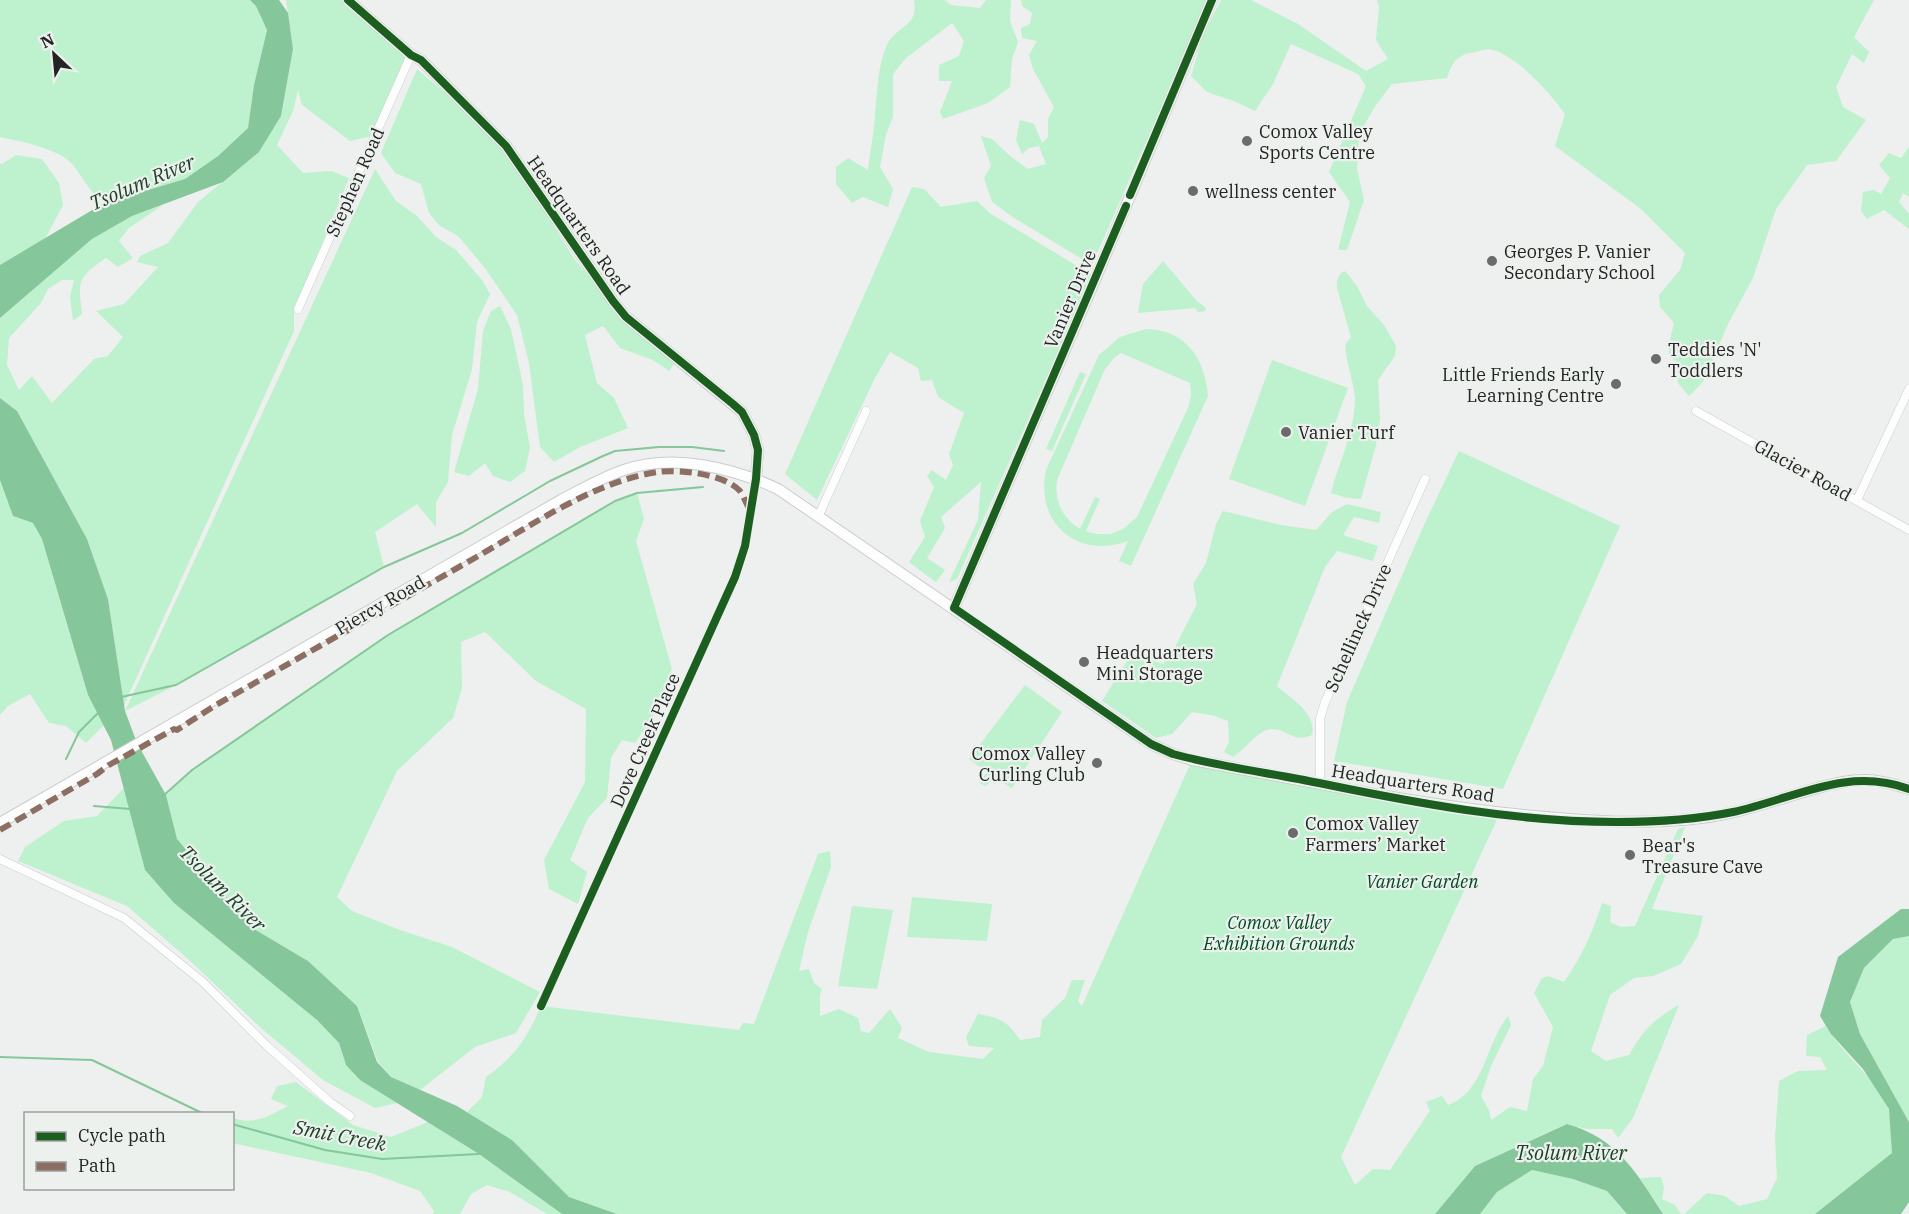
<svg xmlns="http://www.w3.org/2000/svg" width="1909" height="1214" viewBox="0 0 1909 1214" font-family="'IBM Plex Serif',serif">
	<rect width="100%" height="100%" fill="#edf0ee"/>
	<path fill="#bef1cd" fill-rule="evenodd" d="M 0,0 L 250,0 L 256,5 L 267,30 L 254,85 L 248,128 L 218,156 L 185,179 L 104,203 C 89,191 85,181 74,166 C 61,149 20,141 0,137 Z
		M 286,0 L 341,0 L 406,58 L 372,136 L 350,141 L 302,105 L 298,90 L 293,111 L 277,145 L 303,173 L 331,171 L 349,178 L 294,311 L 294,331 L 124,705 L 108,599 L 87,539 L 17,411 L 0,398 L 0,318 L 92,239 L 132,216 L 163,205 L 129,228 L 119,241 L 133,258 L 118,267 L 106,258 C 77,278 78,281 82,314 L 73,321 L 70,297 L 74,280 L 62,280 L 48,289 L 41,303 L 9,338 L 7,365 L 19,390 L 32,376 L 52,403 L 94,359 L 108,356 L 123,337 L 96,311 L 124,304 L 158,267 L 137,262 L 140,256 L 168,243 L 198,202 L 259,152 L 281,116 L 293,49 Z
		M 914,0 L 944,0 L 951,5 L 980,8 L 986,0 L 1011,0 L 1010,21 L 1018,42 L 1012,59 L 1010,87 L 988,103 L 943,119 L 940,112 L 952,81 L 939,81 L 939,65 L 959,56 L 964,41 L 952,23 L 906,58 L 893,74 L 893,117 L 886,134 L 880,167 L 893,189 L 888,207 L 863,197 L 852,203 L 836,184 L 836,167 L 848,158 L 868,170 C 870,152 874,133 875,114 C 878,90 877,67 887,45 C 895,26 919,28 914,0 Z
		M 1021,0 L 1208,0 L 1092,265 L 1014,218 L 992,202 L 984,178 L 991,166 L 981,136 L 992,139 L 1009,155 L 1028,169 L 1046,164 L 1039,146 L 1029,148 L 1022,154 L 1016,140 L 1020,120 L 1034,124 L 1042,143 L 1048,137 L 1048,119 L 1054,107 L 1033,69 L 1029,55 L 1037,41 L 1022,38 L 1021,28 L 1030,24 L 1032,13 L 1022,6 Z
		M 1221,0 L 1251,0 L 1298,24 L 1366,71 L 1388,59 L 1376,40 L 1379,7 L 1377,0 L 1874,0 L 1854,37 L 1869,52 L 1864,63 L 1852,54 L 1836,87 L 1843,107 L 1866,120 L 1836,161 L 1807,165 L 1776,209 L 1753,278 L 1729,322 L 1703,382 L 1689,396 L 1677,382 L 1684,367 L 1669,356 L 1669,343 L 1674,323 L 1660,307 L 1659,295 L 1680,270 L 1685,253 L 1641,209 L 1555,146 L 1565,114 C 1550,93 1518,57 1493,50 C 1488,48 1480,51 1475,52 C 1458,54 1452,62 1447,78 L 1392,84 L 1376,105 L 1359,134 L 1357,169 L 1364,200 L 1347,250 L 1338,250 L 1350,202 L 1329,172 L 1366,86 L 1358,74 L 1291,44 L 1273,84 L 1255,111 L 1236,102 L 1207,92 L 1191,76 L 1203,35 Z
		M 417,69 L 498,138 L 575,260 L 629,323 L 674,364 L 669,371 L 653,360 L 620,348 L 603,326 L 585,335 L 597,383 L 614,398 L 628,428 L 580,447 L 554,462 L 540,447 L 529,363 L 517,315 L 485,268 L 458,236 L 440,226 L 429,213 L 421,184 L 395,173 L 381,153 Z
		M 1909,147 L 1909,197 L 1903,193 L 1899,202 L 1909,214 L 1909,229 L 1884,210 L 1867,219 L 1861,211 L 1863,192 L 1874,190 L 1881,194 L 1890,178 L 1879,165 L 1889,153 L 1901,158 Z
		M 16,155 L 42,159 L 59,183 L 63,205 L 45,239 L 0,265 L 0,163 L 2,164 Z
		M 375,169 L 396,201 L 417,216 L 436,237 L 456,250 L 482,280 L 490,294 L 477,322 L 472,369 L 452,435 L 448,482 L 436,502 L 436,527 L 417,504 L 375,532 L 384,567 L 176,685 L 125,711 Z
		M 912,187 L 924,189 L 941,207 L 977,201 L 991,214 L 1092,275 L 957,579 L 949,582 L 978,520 L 981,482 L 941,517 L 945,528 L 927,558 L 945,570 L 936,582 L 909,562 L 925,537 L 920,521 L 934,487 L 927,476 L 932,470 L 946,480 L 953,465 L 949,454 L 964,413 L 938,397 L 932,380 L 921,381 L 918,368 L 890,352 L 875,378 L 817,500 L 785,474 Z
		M 1163,261 L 1197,301 L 1206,308 L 1205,311 L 1198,312 L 1195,308 L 1138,313 L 1143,284 Z
		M 1345,271 L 1357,286 L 1367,306 L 1384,325 L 1396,346 L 1395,356 L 1378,380 L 1380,419 L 1376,445 L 1361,499 L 1347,498 L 1331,493 C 1339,462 1355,431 1355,398 C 1355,386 1343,352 1346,344 C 1347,341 1350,339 1351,337 L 1337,288 C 1337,280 1337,275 1345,271 Z
		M 500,306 L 511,329 L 523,385 L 524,414 L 530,448 L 525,471 L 510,482 L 493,476 L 485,463 L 469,476 L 454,472 L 478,389 L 483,331 L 491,311 Z
		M 1146,329 C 1186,330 1205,358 1208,396 L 1131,566 L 1119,561 L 1128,541 C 1077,560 1035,523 1046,470 L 1099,355 L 1120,337 ZM 1121,353 L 1190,383 L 1191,396 L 1188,408 L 1137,517 L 1123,529 L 1110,534 L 1096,534 L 1086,531 L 1100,499 L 1095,497 L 1080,529 C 1062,518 1054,500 1057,480 L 1105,369 L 1114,358 Z
		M 1272,360 L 1348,388 L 1305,506 L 1229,479 Z
		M 1080,372 L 1086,374 L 1052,451 L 1046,449 Z
		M 1459,451 L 1620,526 L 1503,789 L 1334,761 L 1347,702 L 1423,527 Z
		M 0,480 L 13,516 L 33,523 L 42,539 L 88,695 L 104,725 L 86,743 L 66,726 L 49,723 L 30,694 L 8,706 L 0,715 Z
		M 637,493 L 644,519 L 636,541 L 672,669 L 653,716 L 635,743 L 622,740 L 611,758 L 607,798 L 588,818 L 570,860 L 587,872 L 578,904 L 549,889 L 544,860 L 585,782 L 586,709 L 536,681 L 485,632 L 461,642 L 462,688 L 453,718 L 397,771 L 337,897 L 352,911 L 400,930 L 452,947 L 540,992 L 516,1033 L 475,1047 L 420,1090 L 391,1077 L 378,1062 L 357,1006 L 308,961 L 254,929 L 177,839 L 166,795 L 192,770 L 388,635 L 615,501 Z
		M 1347,504 L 1381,512 L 1379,523 L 1354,517 L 1343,535 L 1378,546 L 1373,561 L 1337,551 L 1325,567 L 1277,686 C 1291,699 1317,713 1312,735 C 1293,744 1287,728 1271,729 C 1258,730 1245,750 1233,757 L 1224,752 L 1229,742 L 1228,721 L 1211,715 L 1192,712 L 1172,734 L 1156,738 L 1102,701 L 1129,658 L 1151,660 L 1163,664 L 1174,649 L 1197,604 L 1193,584 L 1206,563 L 1216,524 L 1223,511 L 1281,525 L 1316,530 L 1332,512 Z
		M 1025,685 L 1062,712 L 1012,788 L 994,778 L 986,786 L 979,783 L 987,772 L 969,759 Z
		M 1192,760 L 1500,813 L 1341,1157 L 1355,1185 L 1373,1169 L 1390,1170 L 1430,1111 L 1426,1102 L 1442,1096 L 1448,1105 C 1485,1092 1486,1042 1508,1016 L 1511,1025 L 1491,1066 L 1481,1096 L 1489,1110 L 1491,1120 L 1510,1107 L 1527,1111 L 1533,1079 L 1543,1066 L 1553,1027 L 1534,993 L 1542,978 L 1548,976 L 1564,982 C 1581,958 1593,932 1602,903 L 1611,906 L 1610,922 L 1621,927 L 1635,926 L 1678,829 L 1685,827 L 1652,909 L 1703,916 L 1698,936 L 1681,964 L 1653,976 L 1634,978 L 1610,995 L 1591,1051 L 1606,1061 L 1629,1055 C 1643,1030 1654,1019 1679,1005 L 1633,1118 L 1618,1138 L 1612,1129 L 1587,1129 L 1566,1124 L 1475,1166 L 1435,1214 L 617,1214 L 569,1197 L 512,1140 L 467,1112 L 482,1097 L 486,1077 C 516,1055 526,1040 541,1006 L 739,1030 L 743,1023 L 754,1024 L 818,854 L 830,851 L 831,867 L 808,932 L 799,971 L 809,969 L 814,983 L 822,989 L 820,995 L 820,1016 L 839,1009 L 858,1018 L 861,1031 L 869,1033 L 890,1009 L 902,1028 L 898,1038 L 929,1052 L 983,1059 L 994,1048 L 969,1046 L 966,1037 L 978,1014 C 1001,1018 1007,1021 1020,1040 L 1040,1037 L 1042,1020 L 1065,998 L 1072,980 L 1085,980 L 1078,1001 L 1082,1006 Z
		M 124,788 L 145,870 L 174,903 L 317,1020 L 339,1043 L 346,1065 L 360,1080 L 397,1103 L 375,1108 L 323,1080 L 261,1028 L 188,959 L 127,906 L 18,861 L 25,847 L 64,821 L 97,816 Z
		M 912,897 L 992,904 L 987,941 L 907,937 Z
		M 852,906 L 893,910 L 877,989 L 838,986 Z
		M 1909,936 L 1909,1122 L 1860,1034 L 1850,1002 L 1864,968 L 1893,939 Z
		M 1826,1026 C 1843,1055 1873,1075 1888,1107 C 1892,1118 1891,1141 1892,1153 L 1815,1214 L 1684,1214 L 1707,1193 L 1725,1196 L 1739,1206 L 1767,1199 L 1777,1178 L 1775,1138 L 1779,1081 L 1798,1071 L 1827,1070 L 1820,1057 L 1806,1056 L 1807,1035 Z
		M 296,1082 L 353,1125 L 391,1137 L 428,1122 L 479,1154 L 562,1214 L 547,1214 L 510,1192 L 487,1185 L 471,1194 L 460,1214 L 433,1214 L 434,1211 L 420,1191 L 371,1173 L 232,1143 L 232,1117 C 252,1127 271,1115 288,1106 L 271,1099 L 277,1086 Z
		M 1532,1170 L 1573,1179 L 1607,1191 L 1627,1214 L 1480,1214 L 1497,1192 Z
		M 1661,1177 L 1664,1187 L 1662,1199 L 1675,1205 L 1681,1214 L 1663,1214 L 1640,1178 Z"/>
	<path fill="#85c69a" d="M 250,0 L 279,0 L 288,13 L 293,49 L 281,116 L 259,152 L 223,182 L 132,216 L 92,239 L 0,318 L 0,265 L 104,203 L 185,179 L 218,156 L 248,128 L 254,85 L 267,30 L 256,6 Z
		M 0,398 L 17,411 L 87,539 L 108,599 L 125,711 L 137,743 L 166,795 L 177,839 L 254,929 L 308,961 L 357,1006 L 377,1062 L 391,1077 L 457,1106 L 512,1140 L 569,1197 L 617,1214 L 562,1214 L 479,1154 L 360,1080 L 346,1065 L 339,1043 L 317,1020 L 174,903 L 145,870 L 111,740 L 88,695 L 42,539 L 33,523 L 13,516 L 0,480 Z
		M 1901,909 L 1909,909 L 1909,936 L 1893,939 L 1864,968 L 1850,1002 L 1860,1034 L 1909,1122 L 1909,1202 L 1901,1214 L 1815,1214 L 1892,1153 L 1889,1109 L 1863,1069 L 1831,1034 L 1820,1016 L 1838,957 Z
		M 1567,1124 C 1617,1138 1636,1172 1663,1214 L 1627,1214 L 1607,1191 L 1573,1179 L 1532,1170 L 1497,1192 L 1480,1214 L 1435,1214 L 1475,1166 Z"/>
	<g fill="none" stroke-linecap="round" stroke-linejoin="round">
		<path stroke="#85c69a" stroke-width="2" d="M 121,697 L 176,685 L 384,567 L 462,533 L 550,481 L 603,456 L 615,451 L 659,447 L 692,447 L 724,451
			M 66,759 L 79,732 L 100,711
			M 163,796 L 192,770 L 388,635 L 615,501 L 637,493 L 703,487
			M 94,806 L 130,809
			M 0,1057 L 92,1060 L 204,1114
			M 232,1124 L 325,1150 L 382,1159 L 479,1154"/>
		<g stroke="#cacdcb" stroke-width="9">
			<path id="street" d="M 298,309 L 411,55
				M 1696,411 L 1909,530
				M 1857,500 L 1909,389
				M 818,517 L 866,411
				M 1320,783 L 1320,719 L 1325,702 L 1425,479
				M 0,859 L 124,918 L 203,982 L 266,1045 L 330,1102 L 350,1116
				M 541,1006 L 735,577 L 745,546 L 756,479"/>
		</g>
		<g stroke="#cacdcb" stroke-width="12">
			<path id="secondary" d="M 348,0 L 411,55 L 421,60 L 506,146 L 613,301 L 626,317 L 742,412 L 754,435 L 758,450 L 756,479
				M 954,608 L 1095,280 L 1212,0
				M 0,823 L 561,500 C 582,489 603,477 624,470 C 674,453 733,468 778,489 L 1151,744 L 1173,754 L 1192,760 C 1303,780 1412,804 1524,815 C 1583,821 1642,825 1701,818 C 1737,814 1772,801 1807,791 C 1825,786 1845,780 1865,780 C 1880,780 1894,784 1909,789"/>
		</g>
		<use href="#street" stroke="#fcfdfc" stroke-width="8"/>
		<use href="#secondary" stroke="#fcfdfc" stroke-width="10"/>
		<path stroke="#8d6e63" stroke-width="6" stroke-dasharray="12 6" stroke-linecap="butt" d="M 0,830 L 97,774 L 109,765 L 174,729 L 177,730 L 216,705 C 302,656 387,608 473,559 C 529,527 594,481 658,472 C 679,469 725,474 740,491 C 744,496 746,505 751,511"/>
		<g stroke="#ecf1ed" stroke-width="11">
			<path id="cycleway" d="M 348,0 L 411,55 L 421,60 L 506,146 L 613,301 L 626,317 L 733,404 L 742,412 L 754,435 L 758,450 L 756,479 L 745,546 L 735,577 L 541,1006
				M 1130,195 L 1212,0
				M 1126,206 L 954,608 L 1151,744 L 1173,754 C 1221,767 1271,773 1319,783 C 1416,803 1516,822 1616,822 C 1655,822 1694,820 1733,812 C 1794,799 1846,766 1909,789"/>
		</g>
		<use href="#cycleway" stroke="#1b5e20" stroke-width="8"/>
	</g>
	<g fill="#6a6b6a" stroke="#ecf1ed" stroke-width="2">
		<circle cx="1247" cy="141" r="6"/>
		<circle cx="1193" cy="191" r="6"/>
		<circle cx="1492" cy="261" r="6"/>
		<circle cx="1656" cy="359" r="6"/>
		<circle cx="1616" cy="384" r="6"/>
		<circle cx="1286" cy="432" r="6"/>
		<circle cx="1084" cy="662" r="6"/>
		<circle cx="1097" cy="763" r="6"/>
		<circle cx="1293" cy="833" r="6"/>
		<circle cx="1630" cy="855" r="6"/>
	</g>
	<g text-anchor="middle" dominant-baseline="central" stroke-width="4.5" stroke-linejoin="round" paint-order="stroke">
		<g font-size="18" fill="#232423" stroke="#ecf1ed" text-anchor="start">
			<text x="1259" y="131">Comox Valley<tspan x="1259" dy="21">Sports Centre</tspan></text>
			<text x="1205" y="191">wellness center</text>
			<text x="1504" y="251">Georges P. Vanier<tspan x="1504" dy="21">Secondary School</tspan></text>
			<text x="1668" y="349">Teddies 'N'<tspan x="1668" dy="21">Toddlers</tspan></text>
			<text x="1604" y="374" text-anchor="end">Little Friends Early<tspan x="1604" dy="21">Learning Centre</tspan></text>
			<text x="1298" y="432">Vanier Turf</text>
			<text x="1096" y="652">Headquarters<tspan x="1096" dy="21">Mini Storage</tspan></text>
			<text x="1085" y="753" text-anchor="end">Comox Valley<tspan x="1085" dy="21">Curling Club</tspan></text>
			<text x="1305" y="823">Comox Valley<tspan x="1305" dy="21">Farmers’ Market</tspan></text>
			<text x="1642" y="845">Bear's<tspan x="1642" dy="21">Treasure Cave</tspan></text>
		</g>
		<g font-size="18" fill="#232423" stroke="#ecf1ed">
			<text transform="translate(355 182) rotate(-66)">Stephen Road</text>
			<text transform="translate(579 225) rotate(55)">Headquarters Road</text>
			<text transform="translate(1070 299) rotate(-67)">Vanier Drive</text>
			<text transform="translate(1803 470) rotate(29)">Glacier Road</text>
			<text transform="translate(380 605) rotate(-30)">Piercy Road</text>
			<text transform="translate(1358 628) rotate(-66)">Schellinck Drive</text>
			<text transform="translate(645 740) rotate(-66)">Dove Creek Place</text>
			<text transform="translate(1413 783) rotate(9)">Headquarters Road</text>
		</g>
		<g font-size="18" font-style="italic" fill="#004b23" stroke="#ecf1ed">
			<text x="1422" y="881">Vanier Garden</text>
			<text x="1279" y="922">Comox Valley<tspan x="1279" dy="21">Exhibition Grounds</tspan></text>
		</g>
		<g font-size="20" font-style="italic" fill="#1c4228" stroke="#ecf1ed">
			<text transform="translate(142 182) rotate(-23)">Tsolum River</text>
			<text transform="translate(223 888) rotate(45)">Tsolum River</text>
			<text transform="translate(340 1135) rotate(11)">Smit Creek</text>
			<text x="1571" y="1152">Tsolum River</text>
		</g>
	</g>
	<rect x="24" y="1112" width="210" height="78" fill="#ecf1ed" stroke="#9c9f9c" stroke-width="1.5"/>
	<rect x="36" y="1132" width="30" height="9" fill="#1b5e20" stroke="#9c9f9c" stroke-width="1.5"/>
	<text x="78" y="1142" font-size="18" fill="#232423">Cycle path</text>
	<rect x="36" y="1162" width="30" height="9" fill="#8d6e63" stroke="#9c9f9c" stroke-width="1.5"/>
	<text x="78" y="1172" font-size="18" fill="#232423">Path</text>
	<g transform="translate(54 54) rotate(334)" stroke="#ecf1ed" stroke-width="4.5" paint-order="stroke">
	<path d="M0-4.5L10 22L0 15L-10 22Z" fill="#232423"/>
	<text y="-9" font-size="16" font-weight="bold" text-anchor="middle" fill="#232423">N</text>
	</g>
</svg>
